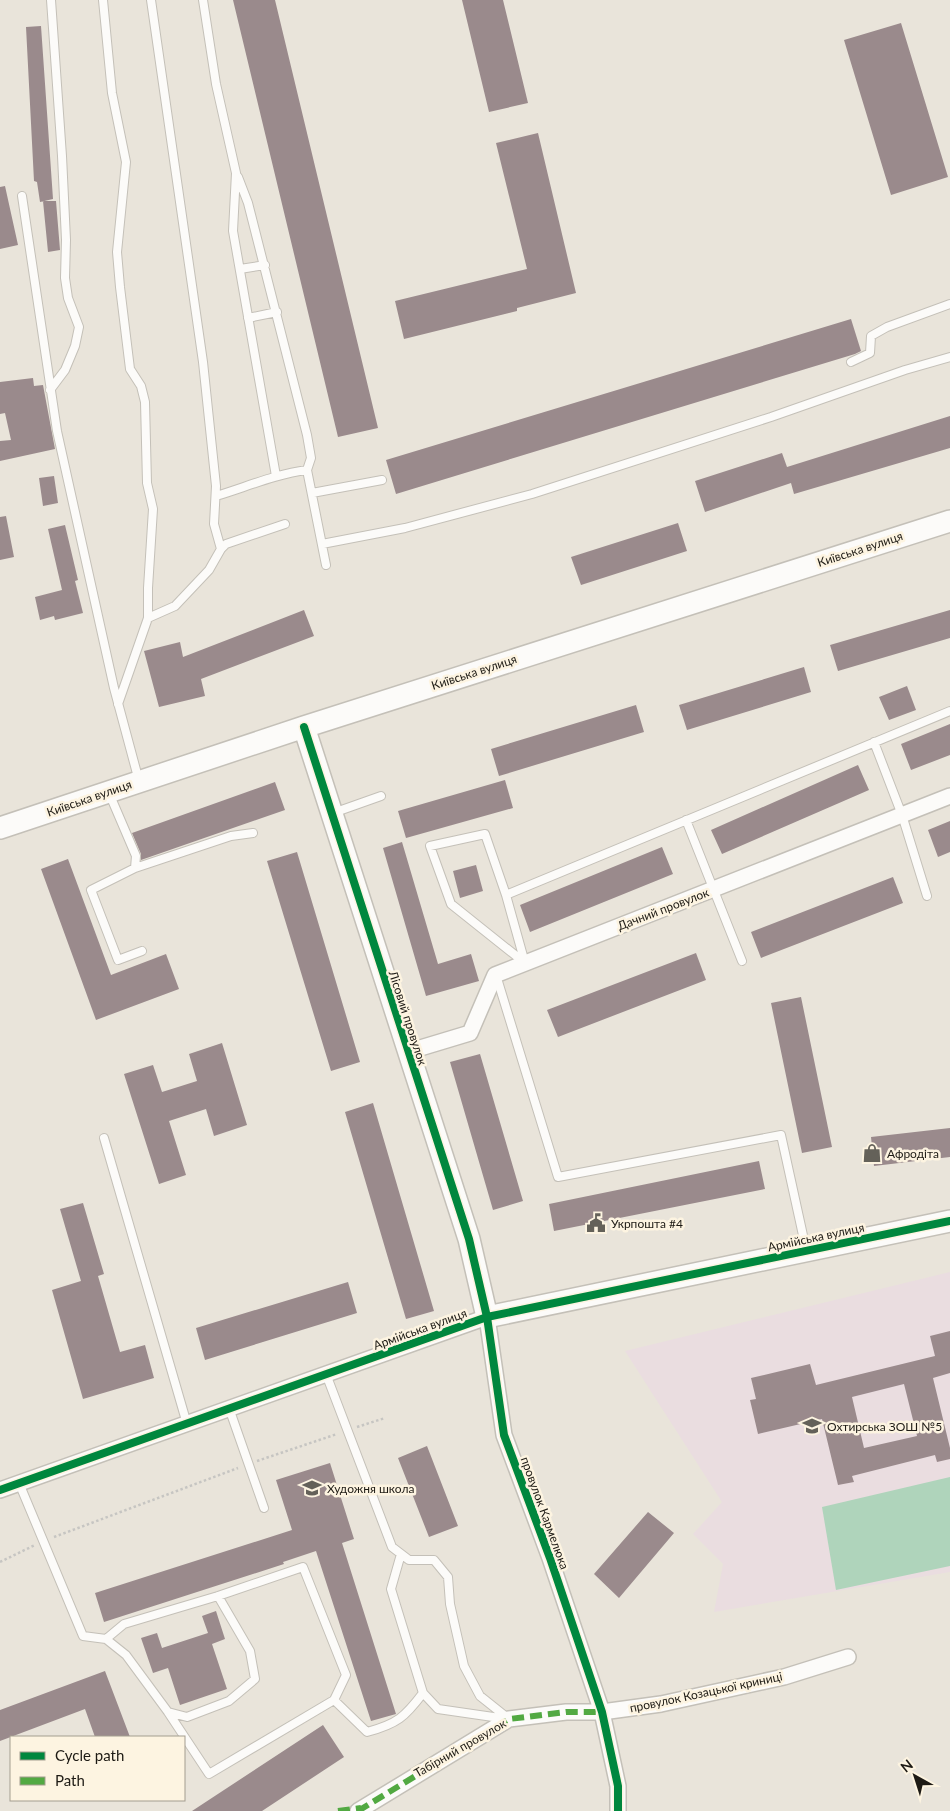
<svg xmlns="http://www.w3.org/2000/svg" width="950" height="1811" viewBox="0 0 950 1811" font-family="Lato,sans-serif">
	<rect width="100%" height="100%" fill="#e9e4da"/>
	<path fill="#eadde0" d="M 950,1272 L 950,1572 L 714,1612 L 723,1564 L 693,1534 L 722,1502 L 625,1351 Z"/>
	<path fill="#afd4bb" d="M 950,1477 L 950,1566 L 836,1590 L 822,1507 Z"/>
	<path fill="#9a8a8c" fill-rule="evenodd" d="M 233,0 L 275,0 L 378,428 L 338,437 Z
		M 462,0 L 503,0 L 528,103 L 489,112 Z
		M 901,23 L 948,177 L 891,195 L 844,40 Z
		M 41,26 L 53,199 L 40,202 L 37,182 L 34,181 L 26,27 Z
		M 538,133 L 576,293 L 517,308 L 517,311 L 404,339 L 395,301 L 527,269 L 496,143 Z
		M 5,186 L 18,245 L 0,249 L 0,187 Z
		M 43,201 L 56,201 L 60,250 L 48,252 Z
		M 851,319 L 861,351 L 855,354 L 396,494 L 386,460 Z
		M 33,378 L 34,386 L 43,385 L 55,449 L 0,461 L 0,441 L 11,440 L 5,413 L 0,414 L 0,382 Z
		M 950,416 L 950,448 L 794,494 L 791,483 L 705,512 L 695,481 L 782,453 L 787,467 Z
		M 54,476 L 58,503 L 43,506 L 39,478 Z
		M 6,516 L 14,557 L 0,560 L 0,517 Z
		M 678,523 L 687,551 L 581,585 L 571,557 Z
		M 65,525 L 78,580 L 75,581 L 83,613 L 55,620 L 54,616 L 40,620 L 35,597 L 62,590 L 48,529 Z
		M 304,610 L 314,636 L 201,679 L 205,696 L 159,707 L 144,651 L 180,642 L 183,657 Z
		M 950,610 L 950,638 L 838,671 L 830,645 Z
		M 804,667 L 811,692 L 687,730 L 679,705 Z
		M 907,686 L 916,710 L 889,720 L 879,697 Z
		M 636,705 L 644,732 L 499,776 L 491,749 Z
		M 950,724 L 950,755 L 911,770 L 901,744 Z
		M 858,765 L 869,790 L 722,854 L 711,830 Z
		M 505,780 L 513,808 L 406,838 L 398,811 Z
		M 275,782 L 285,810 L 141,860 L 141,854 L 132,833 Z
		M 950,821 L 950,852 L 938,857 L 928,830 Z
		M 402,842 L 438,964 L 471,954 L 479,981 L 426,996 L 383,848 Z
		M 662,847 L 673,874 L 530,932 L 520,905 Z
		M 297,852 L 360,1062 L 331,1071 L 267,861 Z
		M 68,859 L 111,975 L 166,954 L 179,989 L 96,1020 L 41,869 Z
		M 476,865 L 483,891 L 460,898 L 453,871 Z
		M 893,877 L 903,903 L 761,958 L 751,932 Z
		M 696,953 L 706,980 L 558,1037 L 547,1010 Z
		M 801,997 L 832,1147 L 802,1153 L 771,1003 Z
		M 222,1043 L 247,1125 L 214,1136 L 206,1109 L 169,1121 L 186,1175 L 159,1184 L 124,1074 L 153,1065 L 162,1092 L 178,1087 L 197,1081 L 189,1054 Z
		M 480,1054 L 523,1201 L 493,1210 L 450,1062 Z
		M 373,1103 L 434,1311 L 406,1319 L 345,1112 Z
		M 950,1128 L 950,1157 L 874,1166 L 871,1137 Z
		M 759,1161 L 765,1189 L 554,1231 L 549,1204 Z
		M 83,1203 L 104,1274 L 98,1276 L 120,1352 L 145,1345 L 154,1378 L 83,1399 L 52,1290 L 81,1281 L 60,1209 Z
		M 348,1282 L 357,1313 L 205,1360 L 196,1328 Z
		M 950,1331 L 950,1373 L 933,1378 L 950,1448 L 950,1459 L 937,1462 L 935,1455 L 852,1476 L 854,1482 L 838,1485 L 822,1419 L 758,1434 L 750,1400 L 756,1399 L 751,1378 L 810,1364 L 816,1385 L 935,1356 L 930,1336 ZM 904,1384 L 917,1436 L 864,1448 L 852,1397 Z
		M 427,1446 L 458,1526 L 429,1537 L 398,1458 Z
		M 330,1463 L 354,1539 L 342,1543 L 396,1714 L 371,1721 L 316,1551 L 283,1562 L 284,1564 L 104,1622 L 95,1593 L 292,1530 L 276,1480 Z
		M 648,1512 L 674,1533 L 619,1598 L 594,1574 Z
		M 216,1611 L 225,1639 L 212,1644 L 227,1689 L 180,1705 L 168,1668 L 153,1673 L 141,1638 L 157,1633 L 162,1648 L 208,1633 L 202,1616 Z
		M 105,1671 L 130,1737 L 95,1737 L 85,1709 L 0,1741 L 0,1710 Z
		M 323,1725 L 344,1757 L 262,1811 L 192,1811 Z"/>
	<g fill="none" stroke-linecap="round" stroke-linejoin="round">
		<g stroke="#c4c0b8" stroke-width="10">
			<path id="lane" d="M 103,0 L 112,93 L 126,162 L 117,252 L 120,287 L 130,369 L 141,386 L 145,402 L 147,483 L 153,509 L 148,588 L 148,618 L 118,704
				M 203,0 L 216,84 L 236,173 L 233,231 L 276,476
				M 238,177 L 248,203 L 307,435 L 311,458 L 307,470
				M 22,196 L 57,431 L 114,688 L 139,781
				M 240,269 L 265,265
				M 248,318 L 277,312
				M 851,362 L 870,353 L 871,336 L 887,327 L 950,304
				M 50,390 L 65,370 L 75,346 L 79,327 L 68,298 L 65,278 L 66,240 L 62,156 L 51,0
				M 312,493 L 382,480
				M 216,496 C 246,487 276,474 307,470 L 326,565
				M 322,544 L 405,528 L 532,494 L 771,417 L 905,370 L 950,357
				M 221,549 L 226,544 L 285,524
				M 148,618 L 175,606 L 209,570 L 221,549 L 214,524 L 216,486 L 203,362 L 151,0
				M 874,742 L 902,815 L 927,896
				M 112,800 L 136,856 L 135,868 L 91,890 L 118,960 L 142,951
				M 333,813 L 381,796
				M 686,820 L 742,961
				M 135,868 L 231,836 L 253,833
				M 506,895 L 485,834 L 430,846 L 451,904 L 525,963
				M 525,963 L 506,895 L 950,711
				M 496,975 L 558,1177 L 781,1135 L 806,1249
				M 104,1138 L 187,1424
				M 326,1374 L 392,1547 L 409,1560 L 434,1560 L 448,1577 L 450,1604 L 464,1666 L 480,1696 L 509,1719
				M 229,1408 L 264,1508
				M 19,1483 L 83,1636 L 106,1639 L 126,1655 L 168,1712 L 187,1717 L 229,1701 L 255,1679 L 250,1651 L 218,1596
				M 401,1554 L 391,1589 L 423,1693 L 438,1709 L 507,1719
				M 106,1639 L 124,1624 L 218,1596 L 303,1567 L 346,1675 L 334,1700 L 209,1774 L 168,1712
				M 334,1700 L 367,1732 C 397,1724 405,1717 423,1693"/>
		</g>
		<g stroke="#c4c0b8" stroke-width="18">
			<path id="street" d="M 407,1052 L 470,1033 L 495,975 L 950,796
				M 0,1490 L 487,1317 L 504,1435 L 550,1558 L 602,1712 L 618,1786 L 618,1811
				M 358,1811 L 509,1719 L 566,1712 L 602,1712 L 661,1704 L 784,1677 L 848,1657"/>
		</g>
		<g stroke="#c4c0b8" stroke-width="24">
			<path id="secondary" d="M 304,727 L 469,1239 L 487,1317 L 950,1221
				M 0,828 L 304,727 L 950,521"/>
		</g>
		<path stroke="#c6c5c2" stroke-width="2.5" stroke-dasharray="2.5 2.5" stroke-linecap="butt" d="M 357,1427 L 385,1418
			M 257,1461 L 337,1434
			M 54,1537 L 238,1468
			M 0,1562 L 35,1545"/>
		<use href="#lane" stroke="#fcfbf9" stroke-width="8"/>
		<use href="#street" stroke="#fcfbf9" stroke-width="15"/>
		<use href="#secondary" stroke="#fcfbf9" stroke-width="21"/>
		<path stroke="#52a942" stroke-width="6" stroke-dasharray="12 6" stroke-linecap="butt" d="M 338,1811 L 361,1808
			M 358,1811 L 509,1719 L 566,1712 L 602,1712"/>
		<g stroke="#fdf4e1" stroke-width="11">
			<path id="cycleway" d="M 304,727 L 469,1239 L 487,1317 L 504,1435 L 550,1558 L 602,1712 L 618,1786 L 618,1811
				M 0,1490 L 487,1317 L 950,1221"/>
		</g>
		<use href="#cycleway" stroke="#00873e" stroke-width="8"/>
	</g>
	<defs>
		<g id="shop-bare" transform="scale(1.5)"><path d="M-5-2.5h2.3a2.7 3.5 0 0 1 5.4 0H5L5.5 6h-11ZM-1.5-2.5h3a1.5 2.3 0 0 0-3 0Z" fill="#646159" stroke="#fdf4e1" stroke-width="2.5" paint-order="stroke"/></g>
		<g id="civic-bare" transform="scale(1.5)"><path d="M-.6-6.5H3V-4.5H.6V-3L4-1V1h2V6H-6V1h2V-1L-.6-3ZM-1.2 2.5V6h2.4V2.5Z" fill="#646159" stroke="#fdf4e1" stroke-width="2.5" paint-order="stroke"/></g>
		<g id="school-bare" transform="scale(1.5)"><path d="M0-5L7-2L0 1L-7-2ZM-4 1L0 2.5L4 1V4Q0 6-4 4Z" fill="#646159" stroke="#fdf4e1" stroke-width="2.5" paint-order="stroke"/></g>
	</defs>
	<g fill-rule="evenodd">
		<use href="#shop-bare" x="872" y="1153"/>
		<use href="#civic-bare" x="596" y="1223"/>
		<use href="#school-bare" x="812" y="1426"/>
		<use href="#school-bare" x="312" y="1488"/>
	</g>
	<g text-anchor="middle" dominant-baseline="central" stroke-width="5" stroke-linejoin="round" paint-order="stroke">
		<g font-size="12" fill="#1d1a14" stroke="#fdf4e1">
			<text transform="translate(860 549) rotate(-18)">Київська вулиця</text>
			<text transform="translate(474 672) rotate(-18)">Київська вулиця</text>
			<text transform="translate(89 798) rotate(-19)">Київська вулиця</text>
			<text transform="translate(663 909) rotate(-21)">Дачний провулок</text>
			<text transform="translate(408 1018) rotate(72)">Лісовий провулок</text>
			<text transform="translate(816 1237) rotate(-12)">Армійська вулиця</text>
			<text transform="translate(420 1329) rotate(-20)">Армійська вулиця</text>
			<text transform="translate(545 1513) rotate(70)">провулок Кармелюка</text>
			<text transform="translate(706 1692) rotate(-12)">провулок Козацької криниці</text>
			<text transform="translate(460 1748) rotate(-30)">Табірний провулок</text>
		</g>
		<g font-size="12" fill="#1d1a14" stroke="#fdf4e1" text-anchor="start">
			<text x="887" y="1153">Афродіта</text>
			<text x="611" y="1223">Укрпошта #4</text>
			<text x="827" y="1426">Охтирська ЗОШ №5</text>
			<text x="327" y="1488">Художня школа</text>
		</g>
	</g>
	<rect x="10" y="1736" width="175" height="65" fill="#fdf4e1" stroke="#a39d8f"/>
	<rect x="20" y="1752" width="25" height="8" fill="#00873e" stroke="#a39d8f"/>
	<text x="55" y="1761" font-size="15" fill="#1d1a14">Cycle path</text>
	<rect x="20" y="1777" width="25" height="8" fill="#52a942" stroke="#a39d8f"/>
	<text x="55" y="1786" font-size="15" fill="#1d1a14">Path</text>
	<g transform="translate(915 1776) rotate(321)" stroke="#fdf4e1" stroke-width="4" paint-order="stroke">
	<path d="M0-4L9 19L0 12L-9 19Z" fill="#1d1a14"/>
	<text y="-8" font-size="14" font-weight="bold" text-anchor="middle" fill="#1d1a14">N</text>
	</g>
</svg>
